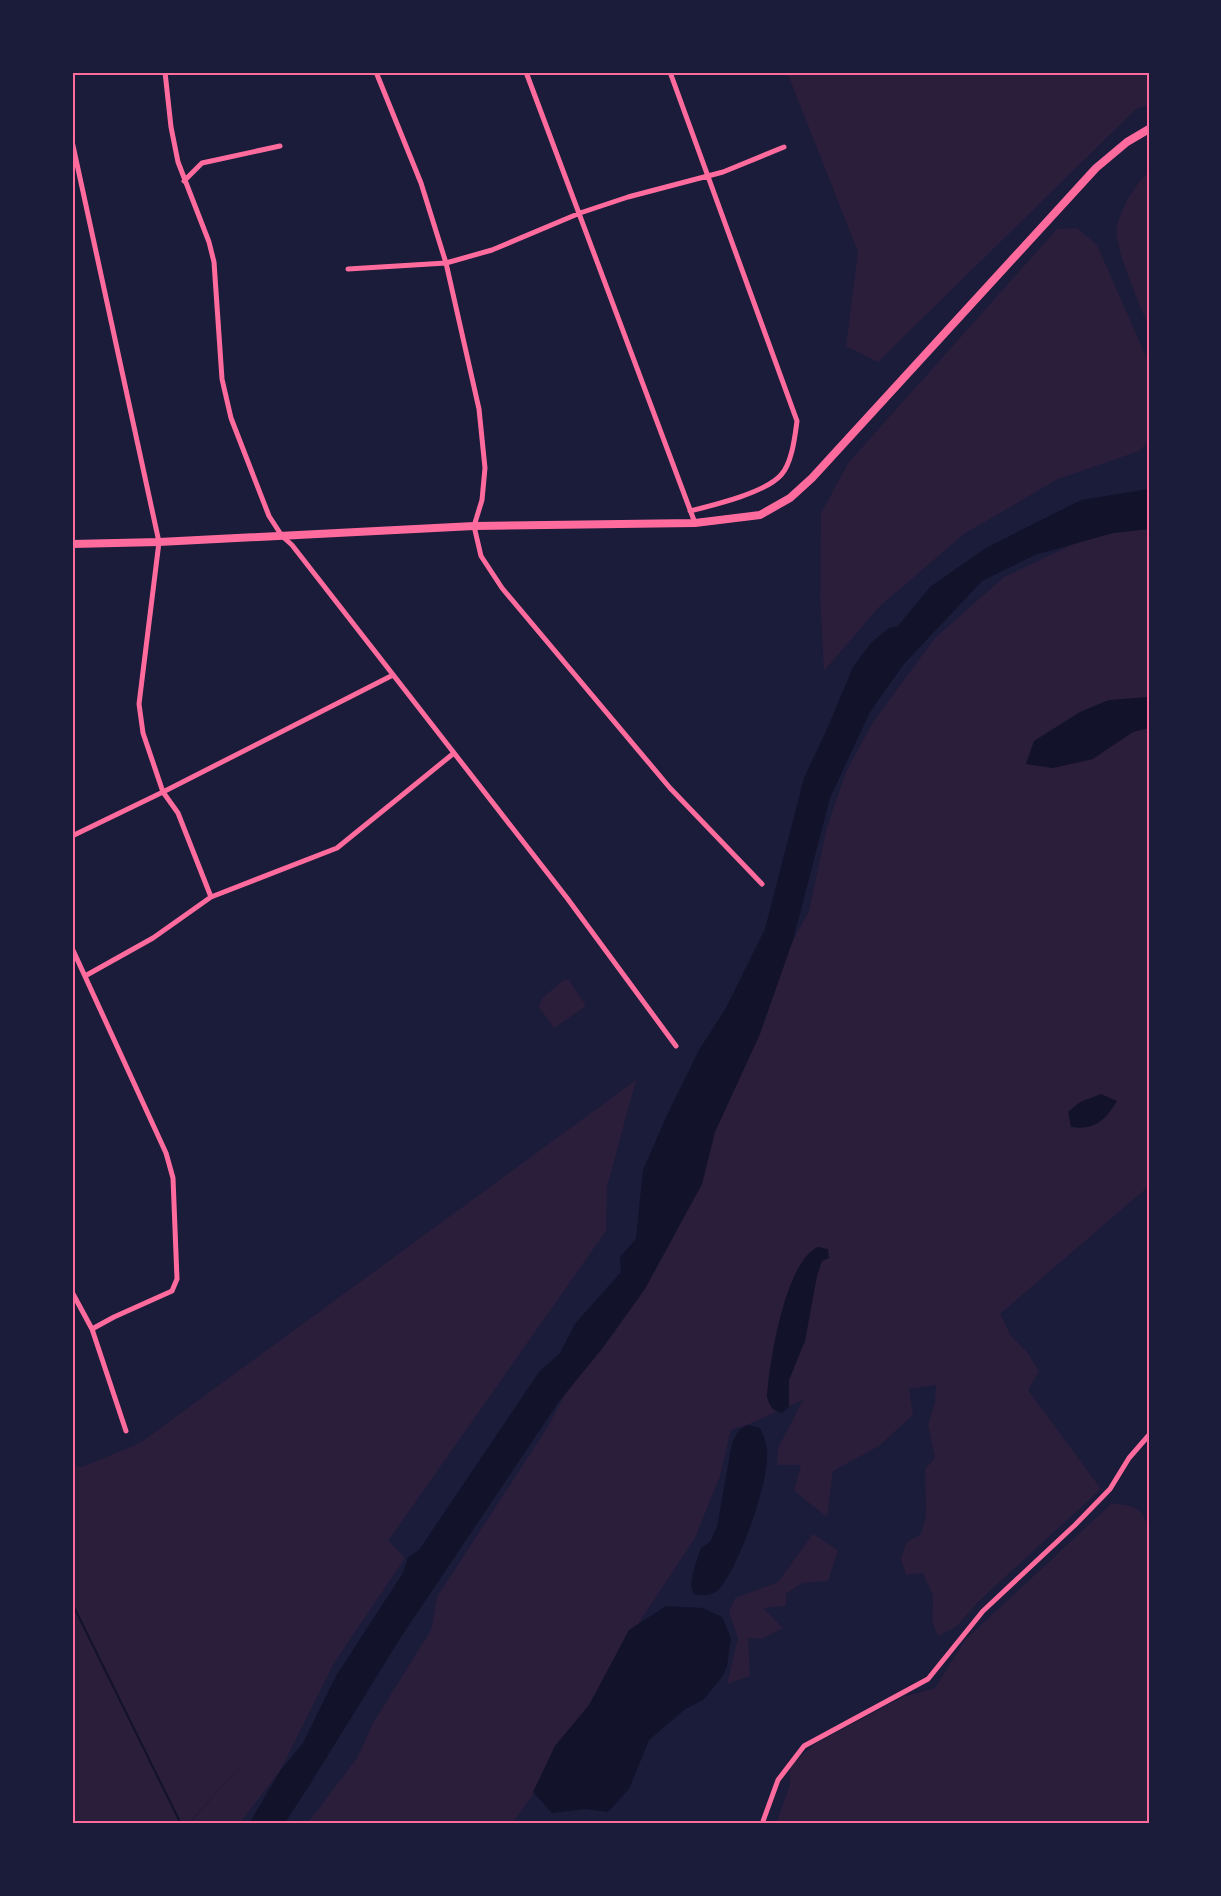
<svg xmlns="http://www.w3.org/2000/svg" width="1221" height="1896" viewBox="0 0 1221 1896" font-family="'IBM Plex Serif',serif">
	<rect width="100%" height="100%" fill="#1b1b3a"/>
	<path fill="#2a1e3b" d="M 787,72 L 1149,72 L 1149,105 L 1136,109 L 878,362 L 846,346 L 858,252 Z
		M 1149,171 L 1149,328 C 1141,307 1113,246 1117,227 C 1122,204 1134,187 1149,171 Z
		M 1077,228 L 1097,245 L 1149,363 L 1149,442 L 1139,451 L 1058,479 L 964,534 L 879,607 L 824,671 L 820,598 L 821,513 L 849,462 L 1057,229 Z
		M 1149,529 L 1149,1186 L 1000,1314 L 1011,1336 L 1027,1352 L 1039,1371 L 1028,1390 L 1101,1489 L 981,1599 L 956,1627 L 938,1636 L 932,1621 L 933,1596 L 923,1573 L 906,1575 L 901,1559 L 906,1543 L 921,1534 L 926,1515 L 925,1469 L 935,1458 L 928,1425 L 935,1402 L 936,1385 L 909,1389 L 913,1415 L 879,1446 L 833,1471 L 827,1517 L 794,1491 L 801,1465 L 777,1465 L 778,1448 L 803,1400 L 747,1425 L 731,1430 L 720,1476 L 695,1538 L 640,1621 L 542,1782 L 512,1824 L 307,1824 L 357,1758 L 373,1723 L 431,1630 L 437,1597 L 547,1428 L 566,1393 L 615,1332 L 793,940 L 809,911 L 827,827 L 846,772 L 873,722 L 935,638 L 1004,577 L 1078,542 L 1113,533 Z
		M 564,980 L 569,980 L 586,1006 L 554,1028 L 539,1007 L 542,998 Z
		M 636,1080 L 607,1187 L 606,1231 L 388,1541 L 405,1558 L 334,1663 L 280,1771 L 239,1824 L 189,1824 L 278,1724 L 188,1824 L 72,1824 L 72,1465 L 82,1467 L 140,1443 Z
		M 1112,1503 C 1136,1507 1140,1505 1149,1528 L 1149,1824 L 776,1824 L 790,1785 L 790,1765 L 817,1743 L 903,1697 L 935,1688 L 965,1640 Z
		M 813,1534 L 838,1550 L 828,1581 L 802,1583 L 786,1594 L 786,1606 L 763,1608 L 783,1628 L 762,1639 L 748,1638 L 750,1676 L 727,1684 L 738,1638 L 729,1613 L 735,1598 L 778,1582 Z"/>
	<path fill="#12122b" d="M 1149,489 L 1149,529 L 1113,533 L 1035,555 L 982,581 L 903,665 L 870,712 L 830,798 L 793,940 L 760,1034 L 715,1132 L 702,1184 L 645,1289 L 601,1350 L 560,1400 L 401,1637 L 307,1789 L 284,1824 L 249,1824 L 280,1771 L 303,1743 L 336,1676 L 403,1573 L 408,1557 L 419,1550 L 539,1372 L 560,1353 L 575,1324 L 621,1272 L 620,1257 L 636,1239 L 643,1170 L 668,1113 L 699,1050 L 726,1008 L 765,929 L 804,778 L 827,729 L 853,667 L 871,643 L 889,628 L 898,626 L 930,587 L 986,548 L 1081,500 Z
		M 1149,697 L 1149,728 L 1133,732 L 1093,759 L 1053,768 L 1026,764 L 1034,741 L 1080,712 L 1109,700 Z
		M 1101,1094 L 1117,1101 C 1106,1120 1093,1131 1071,1127 L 1068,1112 L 1080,1102 Z
		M 818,1247 L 828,1249 L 829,1258 L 822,1261 L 817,1276 L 805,1341 L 789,1380 L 789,1407 L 782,1413 C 772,1411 770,1406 767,1397 C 769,1364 785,1261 818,1247 Z
		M 747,1425 L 760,1428 C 765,1439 768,1447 767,1459 C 766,1489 739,1566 720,1588 C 713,1596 703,1596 694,1594 L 691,1586 L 693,1572 L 701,1548 L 710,1542 L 717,1527 L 732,1443 L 739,1430 Z
		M 666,1606 L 702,1608 L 722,1617 L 731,1638 L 727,1666 L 722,1677 L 704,1699 L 684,1710 L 649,1740 L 629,1789 L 608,1812 L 586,1809 L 552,1813 L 533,1792 L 555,1746 L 589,1705 L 629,1630 Z"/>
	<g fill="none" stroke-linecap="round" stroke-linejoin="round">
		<path stroke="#12122b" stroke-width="2" d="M 72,1603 L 181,1824"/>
		<path stroke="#ff6b9d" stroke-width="5" d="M 165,72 L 171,127 L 178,162 L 209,242 L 214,262 L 222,379 L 231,418 L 269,516 L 282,536 L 292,545 L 567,898 L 676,1046
			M 376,72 L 421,183 L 446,263 L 479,409 L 485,468 L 482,500 L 474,526 L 481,556 L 502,588 L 670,788 L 762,884
			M 526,72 L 695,523
			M 670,72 L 797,421 C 795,436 792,463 781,475 C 765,493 714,505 690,511
			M 72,141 L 159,542 L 139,704 L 143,733 L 163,792 L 178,813 L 211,897
			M 184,181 L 202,163 L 280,146
			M 348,269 L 446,263 L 492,250 L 580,213 L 628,197 L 723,172 L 784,147
			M 72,836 L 163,792 L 393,675
			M 72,948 L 166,1153 L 173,1178 L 177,1279 L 172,1291 L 114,1317 L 92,1329
			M 85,976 L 153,938 L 211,897 L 337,848 L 454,753
			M 72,1292 L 92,1329 L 126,1431
			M 762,1824 L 778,1780 L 804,1746 L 928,1679 L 983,1611 L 1075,1525 L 1110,1489 L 1129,1458 L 1149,1435"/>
		<path stroke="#ff6b9d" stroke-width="8" d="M 72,544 L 159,542 L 474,526 L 695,523 L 760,515 L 790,498 L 812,478 L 1096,168 L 1127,142 L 1149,129"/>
	</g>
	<rect width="1221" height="1896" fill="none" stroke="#1b1b3a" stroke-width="147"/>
	<rect x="74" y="74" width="1074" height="1748" fill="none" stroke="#ff6b9d" stroke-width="2"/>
</svg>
